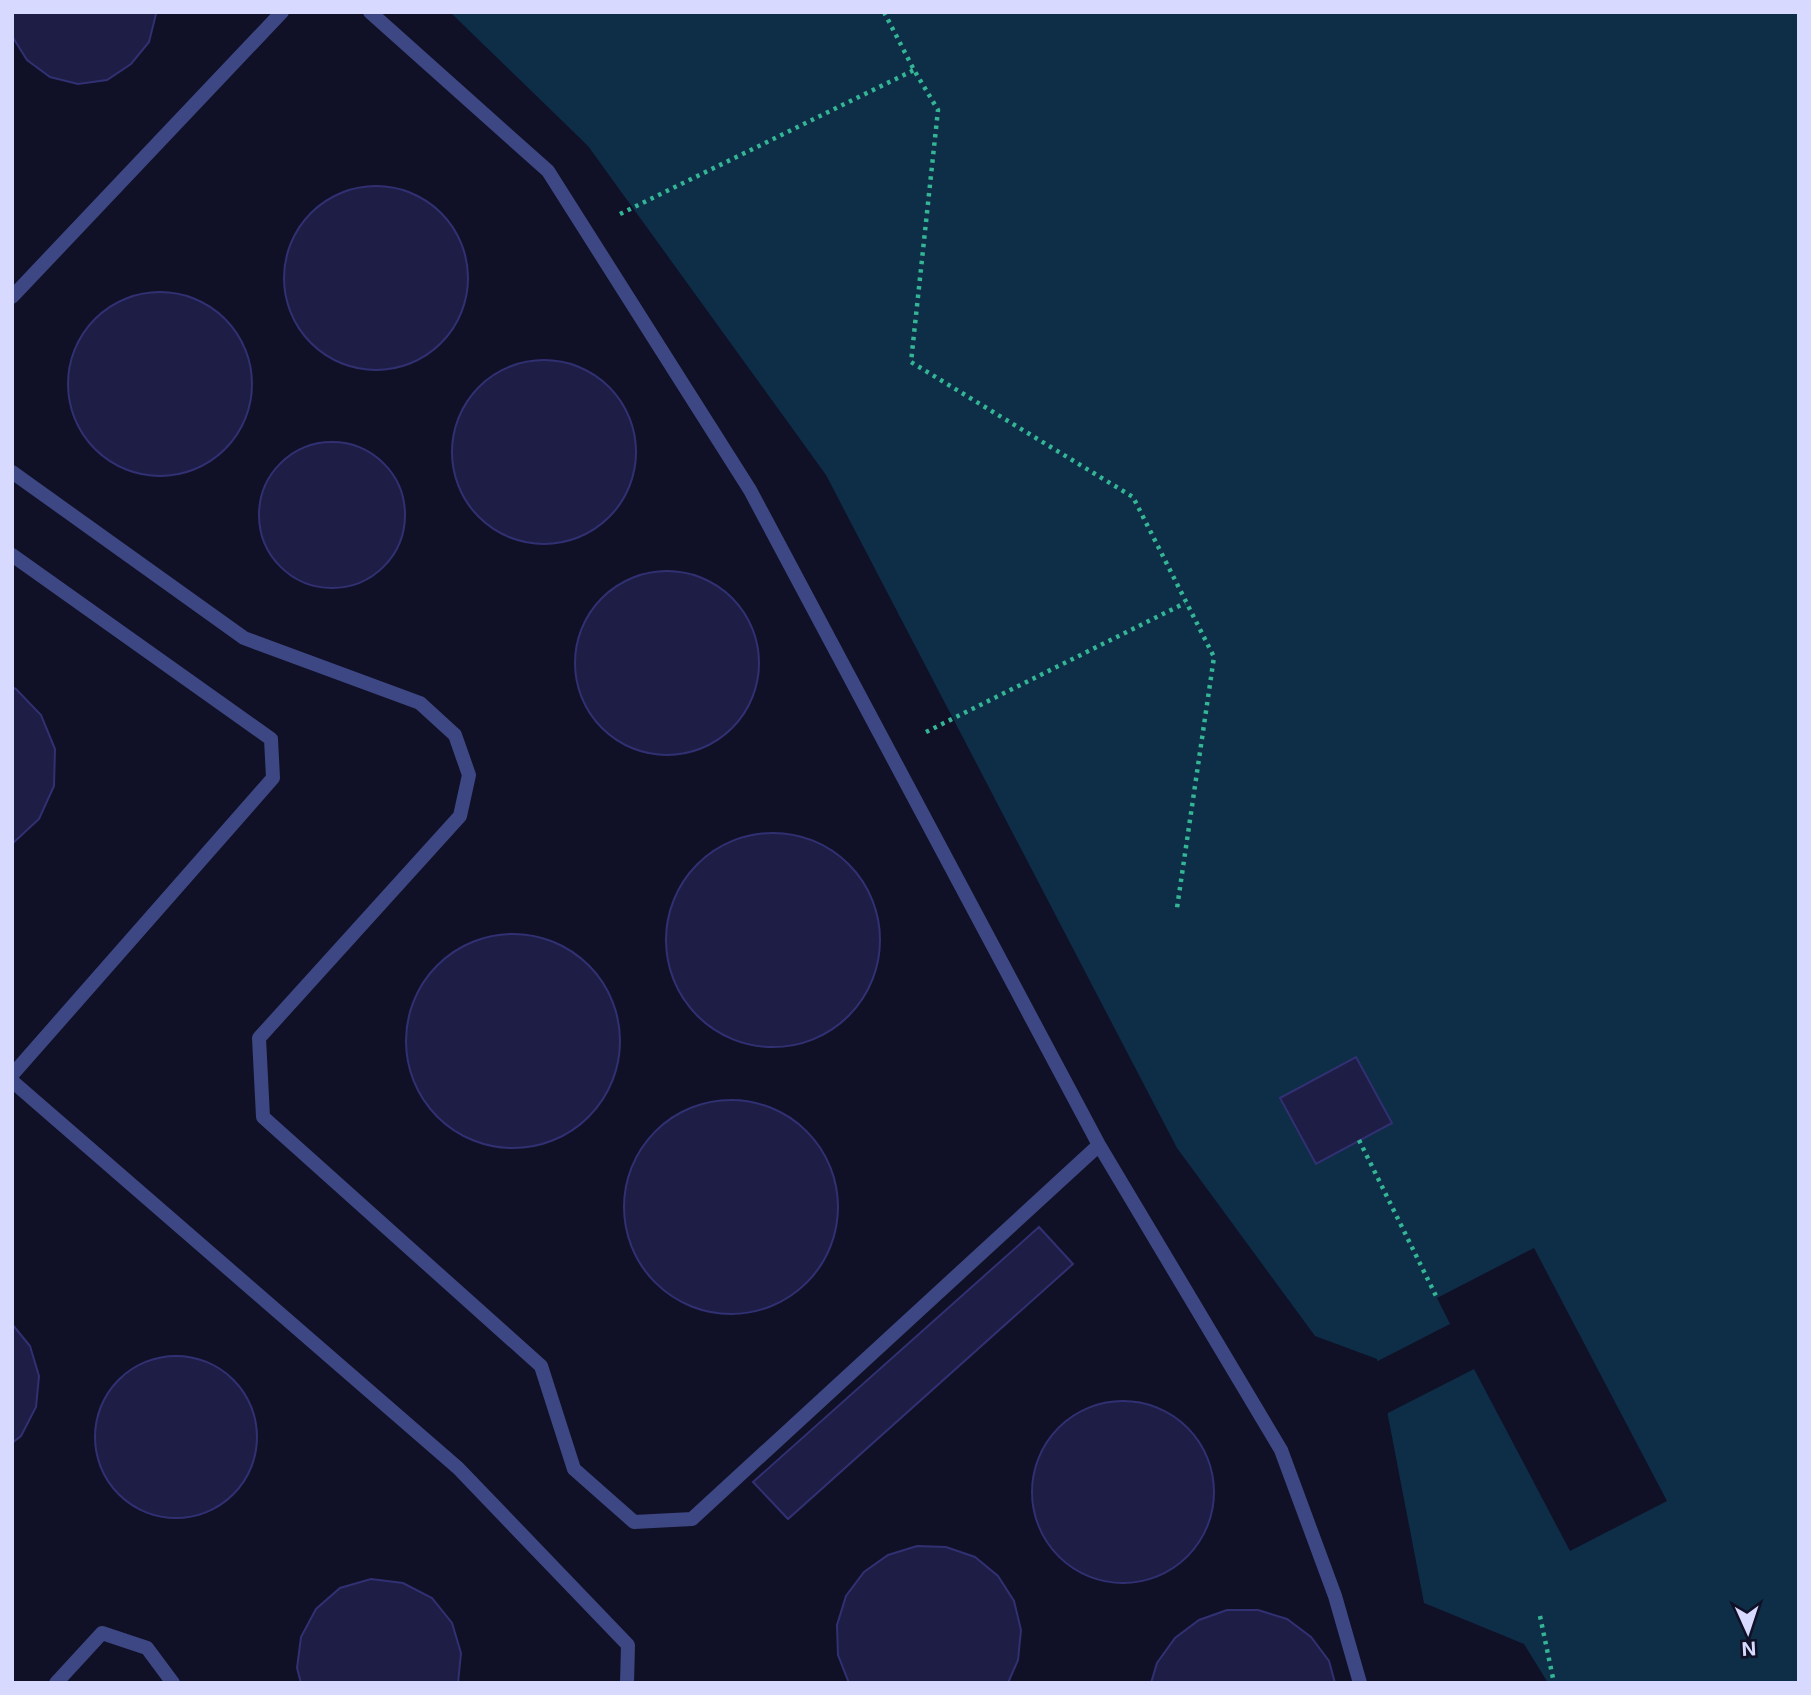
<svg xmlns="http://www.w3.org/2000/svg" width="1811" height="1695" viewBox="0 0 1811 1695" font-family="Inter,sans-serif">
	<rect width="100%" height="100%" fill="#101026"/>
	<path fill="#0e2d47" d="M 450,12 L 1799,12 L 1799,1683 L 1548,1683 L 1524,1644 L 1424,1603 L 1377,1359 L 1315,1336 L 1177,1148 L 826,475 L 588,146 Z"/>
	<path fill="#101026" d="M 1534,1248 L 1667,1501 L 1570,1551 L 1474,1369 L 1384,1415 L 1374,1363 L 1450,1324 L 1437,1298 Z"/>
	<path fill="#1e1d46" stroke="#313072" stroke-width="2" d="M 12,12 L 156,12 L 156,14 L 149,42 L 131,64 L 107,80 L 78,84 L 50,77 L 27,60 L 12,36 Z
		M284 278a92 92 0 1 1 184 0a92 92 0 1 1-184 0Z
		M68 384a92 92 0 1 1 184 0a92 92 0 1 1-184 0Z
		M452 452a92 92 0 1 1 184 0a92 92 0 1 1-184 0Z
		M259 515a73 73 0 1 1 146 0a73 73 0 1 1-146 0Z
		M575 663a92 92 0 1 1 184 0a92 92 0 1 1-184 0Z
		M 12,687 L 16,689 L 41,715 L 55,749 L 54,786 L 39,819 L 12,844 Z
		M666 940a107 107 0 1 1 214 0a107 107 0 1 1-214 0Z
		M406 1041a107 107 0 1 1 214 0a107 107 0 1 1-214 0Z
		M 1356,1057 L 1392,1123 L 1316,1164 L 1280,1098 Z
		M624 1207a107 107 0 1 1 214 0a107 107 0 1 1-214 0Z
		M 1039,1227 L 1073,1264 L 788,1519 L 753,1482 Z
		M 12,1324 L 30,1346 L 39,1376 L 36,1407 L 21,1436 L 12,1443 Z
		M95 1437a81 81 0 1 1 162 0a81 81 0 1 1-162 0Z
		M1032 1492a91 91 0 1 1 182 0a91 91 0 1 1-182 0Z
		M 917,1546 L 946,1547 L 975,1557 L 998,1576 L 1014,1601 L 1021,1630 L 1018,1660 L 1008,1683 L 849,1683 L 838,1655 L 837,1625 L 846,1596 L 864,1572 L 888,1555 Z
		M 371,1579 L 403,1583 L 432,1598 L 452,1623 L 461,1653 L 458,1683 L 301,1683 L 297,1668 L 301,1637 L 316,1609 L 340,1588 Z
		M 1227,1610 L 1258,1610 L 1287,1619 L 1311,1637 L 1329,1661 L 1335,1683 L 1151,1683 L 1157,1663 L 1175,1638 L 1199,1620 Z"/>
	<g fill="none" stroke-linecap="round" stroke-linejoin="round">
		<path stroke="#34b595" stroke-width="4.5" stroke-dasharray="3.5 5" stroke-linecap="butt" d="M 884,12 L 914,70 L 938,110 L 911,362 L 1133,497 L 1214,657 L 1177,908
			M 620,214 L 914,70
			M 926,732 L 1185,603
			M 1359,1140 L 1437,1298
			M 1540,1616 L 1554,1683"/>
		<path stroke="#3d4783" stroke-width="14" d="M 370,12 L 548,171 L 750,490 L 1099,1145 L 1281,1450 L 1335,1596 L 1360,1683
			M 12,297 L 282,12
			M 12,472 L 244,638 L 420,703 L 455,735 L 469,775 L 460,816 L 259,1038 L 263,1117 L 541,1366 L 574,1469 L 634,1522 L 692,1519 L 1099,1145
			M 12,555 L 271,739 L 273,778 L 12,1075
			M 12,1081 L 458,1468 L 628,1645 L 627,1683
			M 56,1683 L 102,1633 L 147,1648 L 173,1683"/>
	</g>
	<rect width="1811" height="1695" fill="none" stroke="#d7d9fe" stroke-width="28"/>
	<g transform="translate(1748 1632) rotate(177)" stroke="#101026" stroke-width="5" paint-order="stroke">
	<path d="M0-5L12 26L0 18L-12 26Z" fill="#d7d9fe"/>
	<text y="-10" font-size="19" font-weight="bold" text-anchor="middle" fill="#d7d9fe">N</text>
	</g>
</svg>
